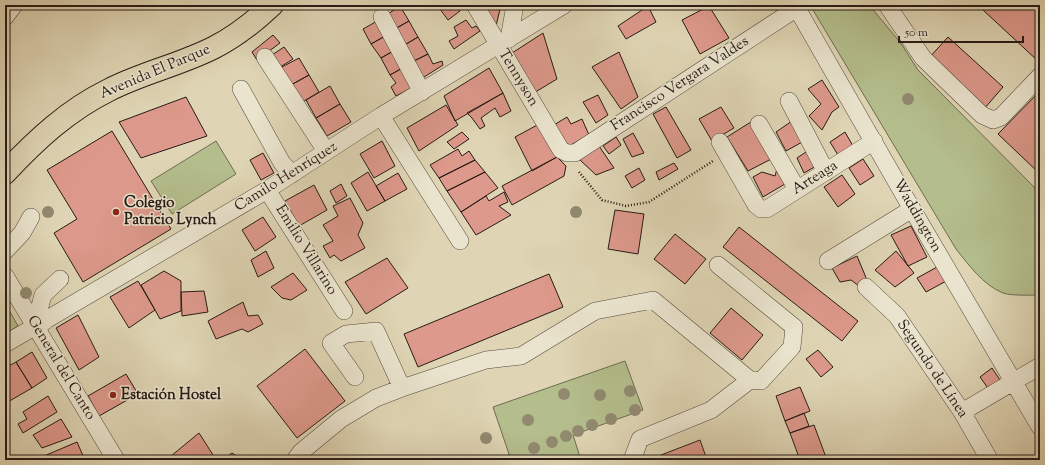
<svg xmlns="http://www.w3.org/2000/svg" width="1045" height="465" viewBox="0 0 1045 465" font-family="'Sorts Mill Goudy',serif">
	<rect width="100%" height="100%" fill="#dfd5b4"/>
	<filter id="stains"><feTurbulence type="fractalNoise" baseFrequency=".005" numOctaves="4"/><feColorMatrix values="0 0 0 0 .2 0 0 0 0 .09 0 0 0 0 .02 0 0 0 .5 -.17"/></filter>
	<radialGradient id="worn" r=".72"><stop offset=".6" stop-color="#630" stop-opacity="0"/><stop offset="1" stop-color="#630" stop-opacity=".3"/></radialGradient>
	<path fill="#b4bd8c" stroke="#6e6c51" d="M 810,5 L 869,5 L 900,42 L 918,70 L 1040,193 L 1040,295 C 1030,295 1012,296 1003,293 C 983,285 969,265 956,249 Z
		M 216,141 L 236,174 L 172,214 L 151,181 Z
		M 5,303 L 18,326 L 5,334 Z
		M 625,361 L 643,410 L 573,435 L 581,460 L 511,460 L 493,407 Z"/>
	<path fill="#dd998b" stroke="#271b16" d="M 437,5 L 457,5 L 460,11 L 448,20 Z
		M 485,5 L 501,5 L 496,26 Z
		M 987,5 L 1040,5 L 1040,58 L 1038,61 L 983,10 Z
		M 400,6 L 409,21 L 393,30 L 385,16 Z
		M 648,6 L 656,22 L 626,39 L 618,26 Z
		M 709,6 L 729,38 L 700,54 L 682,20 Z
		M 379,20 L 387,35 L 371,44 L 363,29 Z
		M 466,20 L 472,28 L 476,26 L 480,31 L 454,49 L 449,41 L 458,36 L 454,27 Z
		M 409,21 L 418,37 L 403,46 L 393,30 Z
		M 543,33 L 557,79 L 532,94 L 509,55 Z
		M 273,35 L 280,43 L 257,60 L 252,52 Z
		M 387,35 L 395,50 L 381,58 L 371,44 Z
		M 418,37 L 428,54 L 412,62 L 403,46 Z
		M 948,37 L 1003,87 L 984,109 L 928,59 Z
		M 284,47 L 293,59 L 277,69 L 269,57 Z
		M 395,50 L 406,66 L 390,75 L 381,58 Z
		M 619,52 L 638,97 L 621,109 L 592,67 Z
		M 428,54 L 433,64 L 442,61 L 443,65 L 421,79 L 412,62 Z
		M 299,58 L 309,75 L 291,85 L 280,68 Z
		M 406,66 L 415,86 L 396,96 L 391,87 L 396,83 L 390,75 Z
		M 489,68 L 503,93 L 455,121 L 444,96 Z
		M 309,75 L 319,92 L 301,103 L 291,85 Z
		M 822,80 L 839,107 L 832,112 L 822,130 L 809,116 L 821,104 L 808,89 Z
		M 330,86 L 340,104 L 316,118 L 306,100 Z
		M 1040,91 L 1040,174 L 998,134 Z
		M 503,93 L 511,111 L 500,117 L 495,108 L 481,118 L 485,126 L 480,129 L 472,118 L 467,113 Z
		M 598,95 L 608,115 L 596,123 L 583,102 Z
		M 186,97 L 207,136 L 141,158 L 119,122 Z
		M 340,104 L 351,122 L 327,136 L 316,118 Z
		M 446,105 L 458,125 L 419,151 L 407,128 Z
		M 666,107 L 691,150 L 677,158 L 653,114 Z
		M 721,107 L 734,128 L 712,141 L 699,119 Z
		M 567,117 L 571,124 L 582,119 L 589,135 L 567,147 L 554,125 Z
		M 754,120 L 777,156 L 748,171 L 727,137 Z
		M 792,121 L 804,141 L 786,151 L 776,132 Z
		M 541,123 L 557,157 L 532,171 L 515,137 Z
		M 112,131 L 171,229 L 83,282 L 54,233 L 77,219 L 47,170 Z
		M 462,132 L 469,139 L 454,149 L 447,142 Z
		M 845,132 L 853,146 L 838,155 L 830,142 Z
		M 633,133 L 644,153 L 632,157 L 623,139 Z
		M 616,137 L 621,145 L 609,154 L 603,146 Z
		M 382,141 L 395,166 L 374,178 L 360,154 Z
		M 599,146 L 614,168 L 596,175 L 579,159 Z
		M 458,149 L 462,156 L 469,151 L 475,160 L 439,178 L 430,165 Z
		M 809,150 L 816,166 L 804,173 L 797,158 Z
		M 263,153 L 274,173 L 261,180 L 250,160 Z
		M 557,157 L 566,166 L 564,176 L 512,205 L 502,186 Z
		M 863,159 L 874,176 L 860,185 L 849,168 Z
		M 475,160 L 485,172 L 447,191 L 439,178 Z
		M 674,163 L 678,169 L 659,180 L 656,172 Z
		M 778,165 L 790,181 L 763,197 L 753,177 L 762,172 L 775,176 Z
		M 639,168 L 645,180 L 632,188 L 625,176 Z
		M 368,172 L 385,201 L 367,211 L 351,183 Z
		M 485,172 L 498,188 L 461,212 L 447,191 Z
		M 398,173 L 407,189 L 385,201 L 376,186 Z
		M 842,175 L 855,194 L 838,207 L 824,187 Z
		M 341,184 L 347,196 L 336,203 L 330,191 Z
		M 314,185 L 327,210 L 299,226 L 285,201 Z
		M 504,192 L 508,202 L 499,206 L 511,215 L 476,235 L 461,212 L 486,196 L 489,201 Z
		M 350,198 L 363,223 L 358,235 L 365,248 L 341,261 L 334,255 L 330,258 L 323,246 L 333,241 L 323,225 L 338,216 L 333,206 Z
		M 615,210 L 644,214 L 638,254 L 608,249 Z
		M 263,217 L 276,237 L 255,251 L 242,230 Z
		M 911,226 L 927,257 L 908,266 L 891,235 Z
		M 739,227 L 858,321 L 842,341 L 723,247 Z
		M 675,234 L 706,259 L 685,284 L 654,259 Z
		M 266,251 L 274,268 L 258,277 L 251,260 Z
		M 896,251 L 914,273 L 895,287 L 875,270 Z
		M 857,256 L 867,280 L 859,286 L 851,280 L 840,282 L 832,268 Z
		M 387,258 L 408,288 L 366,314 L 345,282 Z
		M 939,266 L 948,280 L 926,292 L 917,278 Z
		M 164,271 L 181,281 L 181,311 L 160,319 L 141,285 Z
		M 293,273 L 307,290 L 291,300 L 282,298 L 271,287 Z
		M 549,274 L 563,307 L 418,367 L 404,334 Z
		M 138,281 L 155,310 L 129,328 L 110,297 Z
		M 204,291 L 208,312 L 182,316 L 181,292 Z
		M 243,302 L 248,316 L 258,315 L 263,324 L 248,332 L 242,329 L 216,339 L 208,321 Z
		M 731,308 L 763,335 L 742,360 L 710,333 Z
		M 78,315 L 99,357 L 79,370 L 56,328 Z
		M 305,349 L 345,401 L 297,438 L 257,386 Z
		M 818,350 L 833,367 L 821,377 L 806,359 Z
		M 32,352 L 47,378 L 32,388 L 16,362 Z
		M 16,362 L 32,388 L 6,403 L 5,368 Z
		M 992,368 L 1002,383 L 990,391 L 980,377 Z
		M 126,374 L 138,394 L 99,416 L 88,396 Z
		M 800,387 L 810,411 L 785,421 L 776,396 Z
		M 48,396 L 57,412 L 23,433 L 18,424 L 27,419 L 23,412 Z
		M 804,413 L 809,426 L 790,433 L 785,421 Z
		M 61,419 L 72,437 L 42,448 L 33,435 Z
		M 814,425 L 827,460 L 800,460 L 790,433 Z
		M 199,433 L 215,458 L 206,460 L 173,460 L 171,456 Z
		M 700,440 L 706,457 L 698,460 L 648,460 Z
		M 77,442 L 84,458 L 79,460 L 46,460 L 44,456 Z
		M 232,453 L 243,460 L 222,460 Z"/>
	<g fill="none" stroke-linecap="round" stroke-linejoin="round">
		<g stroke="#554a3e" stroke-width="18">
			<path id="minor" d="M 475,5 L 561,150 L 567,153 L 575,153 L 797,8
				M 795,5 L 912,209 L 1040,427
				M 887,5 L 923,58 L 982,115 L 993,120 L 1001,117 L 1040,76
				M 5,17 L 14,5
				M 382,17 L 422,92
				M 509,39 L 515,5
				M 265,57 L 326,151
				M 241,89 L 282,163 L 292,174
				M 789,101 L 826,172
				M 381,116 L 460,241
				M 759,124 L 797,189
				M 720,142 L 756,205 L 761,209 L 767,209 L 874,141
				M 267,190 L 344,311
				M 5,251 L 22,233 L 31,217
				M 828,261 L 912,209
				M 5,276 L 116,460
				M 866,287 L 897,316 L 962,412 L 989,459
				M 44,322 L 39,310 L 43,295 L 60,279
				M 5,344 L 267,190 L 381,116 L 564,5
				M 355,377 L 331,343 L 346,334 L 376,331 L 402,388
				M 962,412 L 1040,366
				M 295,460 L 301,452 L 341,419 L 376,398 L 402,388 L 486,360 L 521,356 L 595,311 L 653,300 L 750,380 L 761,381 L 792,347 L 794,327 L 718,265
				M 632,460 L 640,439 L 711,410 L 750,380"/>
		</g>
		<g stroke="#271b16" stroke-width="24">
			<path id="major" d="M 5,173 C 36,140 68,110 109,90 C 142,73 179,65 213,48 C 235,37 254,22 272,5"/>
		</g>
		<path stroke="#271b16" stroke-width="2.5" stroke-dasharray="1 2" stroke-linecap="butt" d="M 579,172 L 602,200 L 626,206 L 649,202 L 713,161"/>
		<use href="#minor" stroke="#eae4ce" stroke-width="17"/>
		<use href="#major" stroke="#dfd5b4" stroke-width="22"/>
	</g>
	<g fill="#918a70">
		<circle cx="908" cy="99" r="6"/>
		<circle cx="48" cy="212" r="6"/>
		<circle cx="576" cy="212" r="6"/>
		<circle cx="26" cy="293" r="6"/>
		<circle cx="630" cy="391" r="6"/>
		<circle cx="564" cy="394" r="6"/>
		<circle cx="600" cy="395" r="6"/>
		<circle cx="635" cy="410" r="6"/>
		<circle cx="611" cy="419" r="6"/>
		<circle cx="528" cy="420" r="6"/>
		<circle cx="592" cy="425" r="6"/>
		<circle cx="578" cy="431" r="6"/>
		<circle cx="566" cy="436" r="6"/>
		<circle cx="486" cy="438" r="6"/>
		<circle cx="552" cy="442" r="6"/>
		<circle cx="534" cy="448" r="6"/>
	</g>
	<g fill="#8f2418" stroke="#eae4ce" stroke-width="1.5">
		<circle cx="116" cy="212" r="4"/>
		<circle cx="113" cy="395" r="4"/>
	</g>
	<g text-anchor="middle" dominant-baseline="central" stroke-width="3" stroke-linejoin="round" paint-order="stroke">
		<g font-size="15" fill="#271b16" stroke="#eae4ce">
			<text transform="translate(155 72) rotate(-23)">Avenida El Parque</text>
			<text transform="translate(518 78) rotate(59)">Tennyson</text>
			<text transform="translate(680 84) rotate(-33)">Francisco Vergara Valdes</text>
			<text transform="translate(286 177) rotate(-32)">Camilo Henríquez</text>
			<text transform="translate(815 178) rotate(-32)">Arteaga</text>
			<text transform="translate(917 216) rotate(60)">Waddington</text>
			<text transform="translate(306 250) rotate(58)">Emilio Villarino</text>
			<text transform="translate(61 368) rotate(59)">General del Canto</text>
			<text transform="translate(932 369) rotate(56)">Segundo de Línea</text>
		</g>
		<g font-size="15" font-weight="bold" fill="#271b16" stroke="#eae4ce" text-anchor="start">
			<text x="124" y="203">Colegio<tspan x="124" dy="17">Patricio Lynch</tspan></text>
			<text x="121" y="395">Estación Hostel</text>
		</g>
	</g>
	<rect width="1045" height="465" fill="none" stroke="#dfd5b4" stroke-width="20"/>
	<rect x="6" y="6" width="1033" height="453" fill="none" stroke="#271b16" stroke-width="2"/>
	<rect x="10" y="10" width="1025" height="445" fill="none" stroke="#271b16"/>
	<path d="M899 36v6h124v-6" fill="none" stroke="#271b16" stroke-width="2"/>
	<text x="905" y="36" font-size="12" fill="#271b16" stroke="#eae4ce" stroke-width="3" paint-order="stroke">50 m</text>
	<rect width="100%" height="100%" filter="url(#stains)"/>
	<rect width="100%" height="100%" fill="url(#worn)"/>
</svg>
